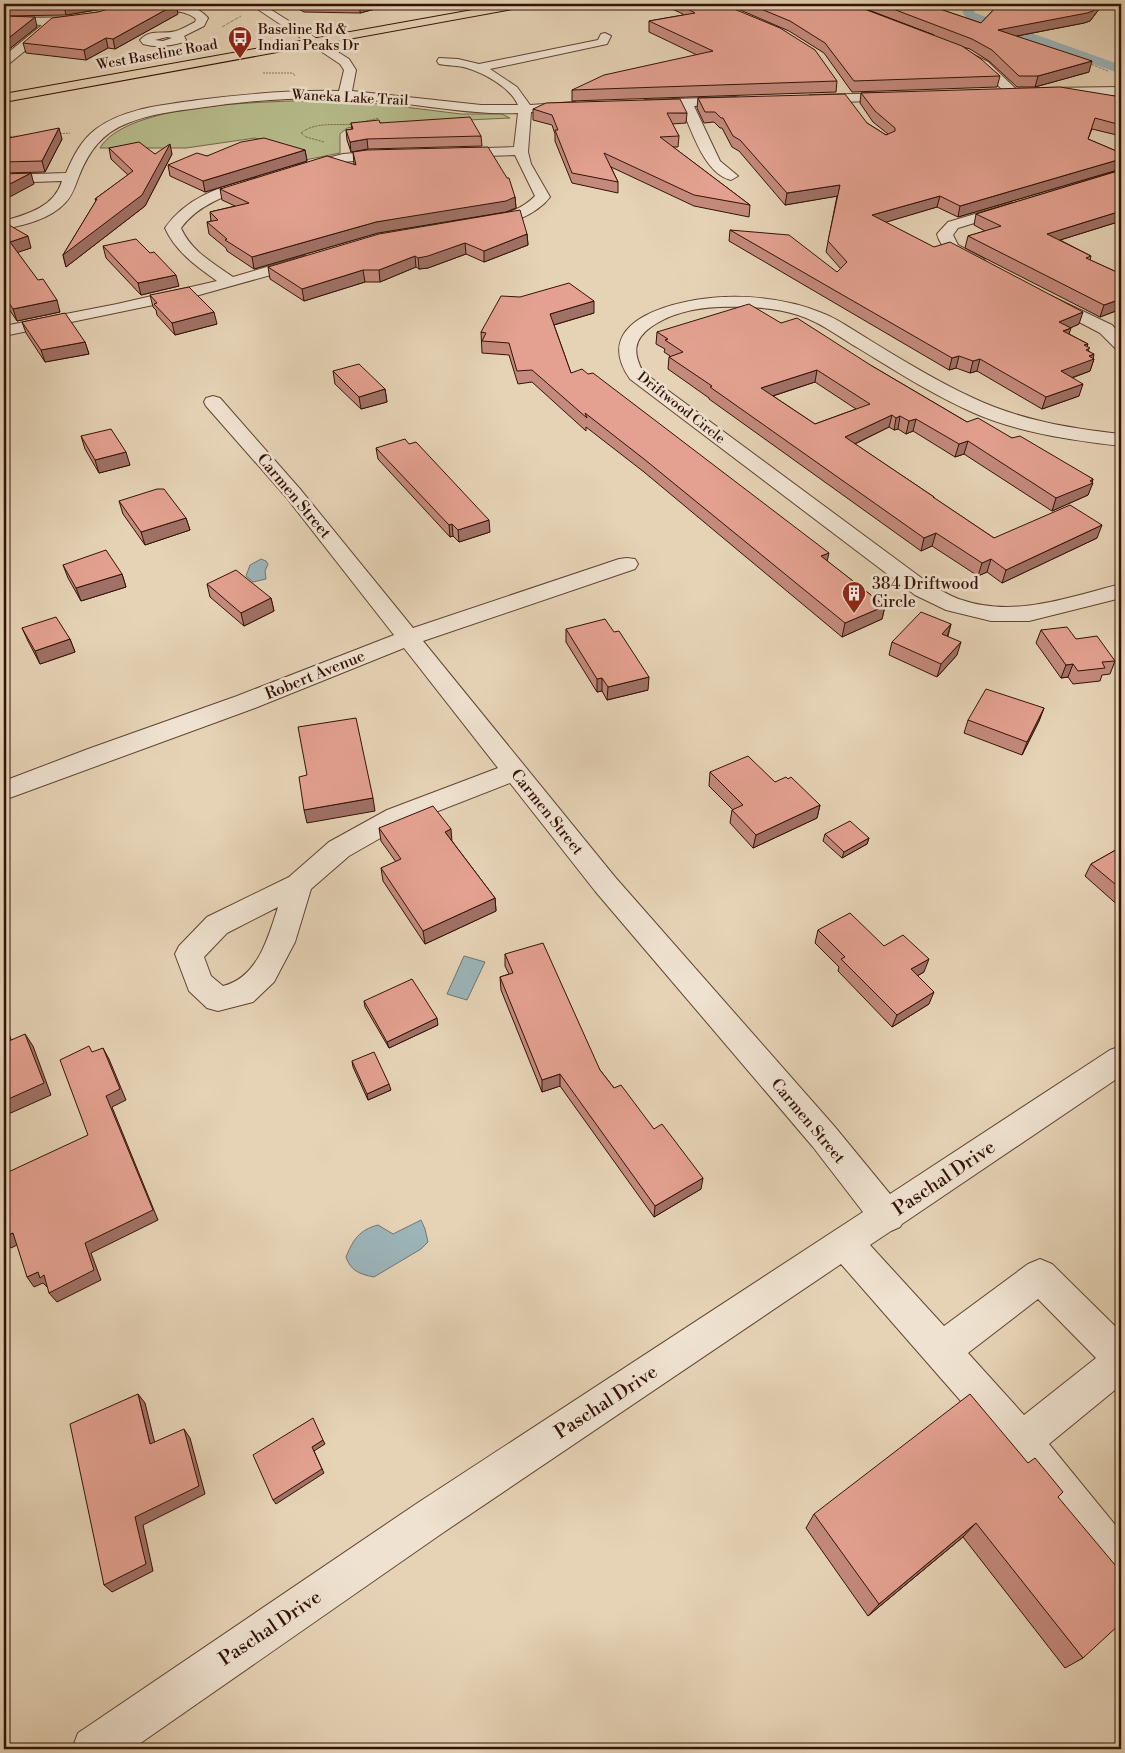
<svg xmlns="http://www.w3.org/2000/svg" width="1125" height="1753" viewBox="0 0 1125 1753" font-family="'Libre Bodoni',serif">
	<rect width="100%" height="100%" fill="#e6d3b6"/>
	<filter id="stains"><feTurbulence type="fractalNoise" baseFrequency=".004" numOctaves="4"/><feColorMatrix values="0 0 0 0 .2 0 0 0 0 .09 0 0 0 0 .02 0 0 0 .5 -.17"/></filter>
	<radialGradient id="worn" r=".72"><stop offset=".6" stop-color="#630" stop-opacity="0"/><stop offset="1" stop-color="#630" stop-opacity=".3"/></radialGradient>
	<path fill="#b7bc8c" stroke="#756748" d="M 290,101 L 356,101 L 461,114 L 502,114 L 510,118 L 383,124 L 347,128 L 340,134 L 340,153 L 305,160 L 276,144 L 255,138 L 186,148 L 100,148 C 125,106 244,103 290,101 Z"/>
	<path fill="#9cb5ba" stroke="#727472" d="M 261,559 L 266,561 L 268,564 L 265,571 L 266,579 L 253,582 L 246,576 L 250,565 Z
		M 464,956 L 485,962 L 467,1000 L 447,994 Z
		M 421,1220 L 425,1229 L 428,1242 L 421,1249 L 374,1277 C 359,1274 351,1271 346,1257 C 353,1240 359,1230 378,1225 L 393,1234 Z"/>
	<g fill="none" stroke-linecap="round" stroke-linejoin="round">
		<path fill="#9cb5ba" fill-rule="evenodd" d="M 966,4 L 979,4 L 974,10 L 975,13 L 1121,65 L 1121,74 L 966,18 L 961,9 Z"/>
		<g stroke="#604231" stroke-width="2">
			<path id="minor" d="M 127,4 L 141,4 C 127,19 75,23 54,25 L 48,32 L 10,63 L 4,63 L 4,56 L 42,25 L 4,23 L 4,17 C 46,18 87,20 127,4 Z
				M 149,4 C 169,4 194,1 208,18 L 204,26 L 184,36 L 186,40 L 184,42 C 169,46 158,48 143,44 L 140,40 C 151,28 163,35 176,31 C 182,29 189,25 195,22 L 196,19 C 183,7 157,13 149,4 ZM 167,37 L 172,38 L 163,41 L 155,40 Z
				M 250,4 L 262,4 L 349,59 L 356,70 L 352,91 L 481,105 L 518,105 C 511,88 484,73 467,68 C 458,65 448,66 439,64 L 437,61 L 439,58 L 458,59 L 479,64 L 598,40 L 601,34 L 605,33 L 611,36 L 607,44 L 490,69 L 517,87 L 530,105 L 575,102 L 581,106 L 575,110 L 531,112 L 528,152 L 531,164 L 550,197 C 538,214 500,231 480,226 L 478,223 L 480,220 C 501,215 519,212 535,196 L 515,155 L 454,157 L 447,153 L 454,149 L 514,147 L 518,113 C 471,115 426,105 379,101 C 319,95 258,99 198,108 C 175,111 151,114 128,123 C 102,133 89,151 79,176 C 75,186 73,195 65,203 C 50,219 25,225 4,229 L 4,221 C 28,214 54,207 62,181 L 4,183 L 4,175 L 66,173 C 73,157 81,140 96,129 C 124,108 164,105 198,100 C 245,94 292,90 339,91 L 344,70 L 340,64 Z
				M 970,53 L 988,62 L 1017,90 L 1019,93 L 1017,96 L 1009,96 L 980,68 L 964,57 Z
				M 1121,87 L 1121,95 L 1045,96 L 1039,92 L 1045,88 Z
				M 897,93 L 901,94 L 903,97 L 901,100 L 810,103 L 804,99 L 810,95 Z
				M 735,97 L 739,98 L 741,101 L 739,104 L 694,106 L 720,161 L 738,176 L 731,180 C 704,174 692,130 681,107 L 645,108 L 639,104 L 645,100 Z
				M 391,150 L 398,154 L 396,157 L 343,162 L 301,173 L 294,169 L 296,166 L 343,154 Z
				M 255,178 L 260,179 L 262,182 L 260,185 C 231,194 200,202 181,228 C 191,251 213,263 233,277 L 304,256 L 310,258 L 312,261 L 310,264 L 192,297 L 4,336 L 4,326 L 117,304 L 217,281 C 196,266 176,252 165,228 C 186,198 220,186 255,178 Z
				M 1012,203 L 1017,204 L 1019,207 L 1017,210 L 958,228 L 953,235 L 958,245 L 984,259 L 986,262 L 984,265 C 966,270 941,251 937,234 L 948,222 Z
				M 1049,295 L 1112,325 L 1121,335 L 1121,349 L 1115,348 L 1100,333 L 1043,303 L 1041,300 L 1043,297 Z
				M 725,297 C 758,296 791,300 822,313 C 838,319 853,330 868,339 C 902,360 935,380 971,397 C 1019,420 1069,428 1121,434 L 1121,446 C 1071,440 1020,433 974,413 C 933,395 896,371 858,348 C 838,336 820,322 798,315 C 773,307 745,306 719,307 C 695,308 671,313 651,327 C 633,340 633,353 643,372 L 931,585 C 941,590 951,597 962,600 C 1015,618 1069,597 1121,584 L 1121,598 L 1029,621 L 991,621 L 946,610 L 915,595 L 630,379 C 587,318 683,298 725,297 Z
				M 213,396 L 220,398 L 300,489 L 413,628 L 619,559 L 627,558 L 635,559 L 638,564 L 635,569 L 423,641 L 615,877 L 835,1127 L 890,1194 L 1110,1050 L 1121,1046 L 1121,1076 L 902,1224 L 900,1227 L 891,1231 L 870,1245 L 944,1326 L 1028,1264 L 1040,1259 L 1052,1264 L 1121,1332 L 1121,1385 L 1049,1444 L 1121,1532 L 1121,1584 L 1107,1578 L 1008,1455 L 841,1264 L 444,1532 L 132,1749 L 72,1749 L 78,1733 L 416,1504 L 863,1212 L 813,1147 L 595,891 L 510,783 L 405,824 L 349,856 L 311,889 L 295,942 L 274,982 L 253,1002 L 218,1011 L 207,1008 L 189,991 L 175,954 L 179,946 L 207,917 L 289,877 L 329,842 L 387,810 L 498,768 L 404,648 L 255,708 L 4,800 L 4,781 L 88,749 L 237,696 L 394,635 L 286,497 L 206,406 L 204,402 L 206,398 ZM 278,907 C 268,938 258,977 223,986 L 211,976 L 204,957 L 227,933 ZM 1038,1299 L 1096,1358 L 1024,1415 L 968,1353 Z"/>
		</g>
		<g stroke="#331205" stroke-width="2">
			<path id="major" d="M 506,4 L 528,4 L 523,7 L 4,102 L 4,94 Z"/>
		</g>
		<path stroke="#331205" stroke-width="1" stroke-dasharray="0.5 1" stroke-linecap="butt" d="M 925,4 L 934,7
			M 541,6 L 554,4
			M 222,27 L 241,16
			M 1088,63 L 1108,71
			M 263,73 L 293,73 L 295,76
			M 363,122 L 379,118
			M 57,134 L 70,133
			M 4,137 L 18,136
			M 324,142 L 306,137 L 301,133 C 316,121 337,126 355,124"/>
		<use href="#minor" fill="#efe2d0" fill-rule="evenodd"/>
		<use href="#major" fill="#e6d3b6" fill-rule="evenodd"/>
	</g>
	<path fill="#c48a7d" stroke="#331205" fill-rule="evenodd" d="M 4,4 L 107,4 L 108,8 L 66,15 L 4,16 Z
		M 290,4 L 394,4 L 360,13 L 304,12 Z
		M 666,4 L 722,4 L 837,81 L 836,92 L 572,101 L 572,90 L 697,55 L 649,32 L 649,21 L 683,15 L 683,14 L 670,8 Z
		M 731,4 L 851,4 L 934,35 L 853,4 L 925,4 L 981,23 L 999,4 L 1103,4 L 1090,21 L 1084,23 L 1017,36 L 1089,72 L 1035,87 L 1017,87 L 989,61 L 970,49 L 963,47 L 1000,76 L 997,87 L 852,92 L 824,53 L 789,31 L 731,6 Z
		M 178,14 L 115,49 L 108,48 L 86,60 L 26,53 L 23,43 Z
		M 4,16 L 37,27 L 8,50 L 4,50 Z
		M 861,93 L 1121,97 L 1121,136 L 1092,129 L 1088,139 L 1121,153 L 1121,169 L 958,217 L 937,207 L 885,222 L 1079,324 L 1070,328 L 1069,334 L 1088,344 L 1087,347 L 1093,359 L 1094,359 L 1090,371 L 1072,378 L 1079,396 L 1042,409 L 977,371 L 970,373 L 956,368 L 949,370 L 729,241 L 730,230 L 837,272 L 841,269 L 826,252 L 837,196 L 785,205 L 739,151 L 732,147 L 722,128 L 720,128 L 714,122 L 704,123 L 697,108 L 698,98 L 867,123 L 886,135 L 888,134 L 873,122 L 860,103 Z
		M 533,109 L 687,113 L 686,123 L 672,124 L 679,136 L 678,147 L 673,147 L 750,205 L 749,217 L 694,206 L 611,167 L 618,182 L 618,193 L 572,183 L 555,141 L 555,134 L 552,125 L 533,120 Z
		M 351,123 L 380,123 L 481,136 L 482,146 L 368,149 L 351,152 L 347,140 L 346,130 L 352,129 Z
		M 4,139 L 62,139 L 45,172 L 4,173 Z
		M 109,148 L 155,154 L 172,154 L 145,206 L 66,267 L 63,255 L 96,201 L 95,199 L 128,175 L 111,159 Z
		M 305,150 L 307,161 L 205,192 L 170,176 L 168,165 L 207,156 Z
		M 353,152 L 515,197 L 516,208 L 506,212 L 378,233 L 254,269 L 227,251 L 226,248 L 209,234 L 207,222 L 211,221 L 210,212 L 235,206 L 222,200 L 220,189 L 354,164 Z
		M 1121,170 L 1121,221 L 1060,240 L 1091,256 L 1090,260 L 1121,274 L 1121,309 L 1100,317 L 965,248 L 968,236 L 985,231 L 974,225 L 976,214 Z
		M 4,222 L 31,248 L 17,252 L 60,312 L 17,321 L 5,303 L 4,304 Z
		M 527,234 L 528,245 L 484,262 L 466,254 L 428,268 L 419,269 L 416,267 L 380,282 L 365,282 L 304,301 L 270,279 L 268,267 Z
		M 103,246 L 179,286 L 141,295 L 106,258 Z
		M 150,295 L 217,324 L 175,335 L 157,315 L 156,310 L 153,307 Z
		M 594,313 L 554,325 L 571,373 L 827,561 L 885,606 L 882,619 L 842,637 L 644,472 L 586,427 L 586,431 L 532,382 L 518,384 L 509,355 L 482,353 L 481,332 Z
		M 22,322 L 85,342 L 89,354 L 45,362 L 26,333 Z
		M 781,323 L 872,366 L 967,422 L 1012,438 L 1093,479 L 1088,495 L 1052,511 L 964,454 L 955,457 L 913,431 L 906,434 L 898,429 L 894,430 L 889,427 L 855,444 L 934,497 L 934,498 L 994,538 L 1097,538 L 1002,583 L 987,572 L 978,576 L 932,546 L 921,551 L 709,399 L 709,398 L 668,369 L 669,357 L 670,356 L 664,352 L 665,349 L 656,344 L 657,332 ZM 815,382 L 856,409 L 815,424 L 773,396 Z
		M 333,371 L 385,389 L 387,402 L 361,409 L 335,384 Z
		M 81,436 L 130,465 L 99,473 L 85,449 Z
		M 376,448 L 490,532 L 459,542 L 453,536 L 450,537 L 378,459 Z
		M 119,501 L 186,518 L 190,530 L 145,545 L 123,514 Z
		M 63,565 L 122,574 L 126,587 L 81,601 L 68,578 Z
		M 207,584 L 271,598 L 274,611 L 244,626 L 210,597 Z
		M 951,624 L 948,636 L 957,655 L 937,677 L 889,655 L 892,642 Z
		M 22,628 L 70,639 L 75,652 L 40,664 L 28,641 Z
		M 566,629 L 648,690 L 607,700 L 602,691 L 597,692 L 566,642 Z
		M 1041,630 L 1076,639 L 1115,661 L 1110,674 L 1102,675 L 1100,681 L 1073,684 L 1068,677 L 1061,678 L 1036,643 Z
		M 1044,708 L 1039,721 L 1022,755 L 964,733 L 968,720 Z
		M 710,772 L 775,782 L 820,805 L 817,818 L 753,848 L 730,823 L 732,810 L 733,810 L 709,786 Z
		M 379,828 L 452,841 L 495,898 L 496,911 L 425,944 L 383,881 L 381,868 L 396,862 L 381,841 Z
		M 825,834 L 869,838 L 867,844 L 842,858 L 823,841 Z
		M 1121,847 L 1121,908 L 1085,876 L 1091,864 Z
		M 818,930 L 884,946 L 924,972 L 917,976 L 929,1004 L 892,1027 L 838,971 L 839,967 L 815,943 Z
		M 505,954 L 600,1070 L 614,1088 L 654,1129 L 701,1189 L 654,1217 L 560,1086 L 542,1092 L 501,990 L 500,977 L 509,974 L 505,966 Z
		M 364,1001 L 438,1025 L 389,1048 L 365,1007 Z
		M 352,1061 L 391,1090 L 368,1100 L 353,1067 Z
		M 1028,1463 L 1058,1497 L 1083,1658 L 1065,1668 L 963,1537 L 868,1616 L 806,1528 L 814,1514 Z"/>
	<path fill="#a07166" stroke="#331205" d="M 77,4 L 107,4 L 108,8 L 66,15 L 64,6 Z
		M 176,4 L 178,14 L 115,49 L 113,39 Z
		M 360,4 L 394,4 L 360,13 Z
		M 1098,4 L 1103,4 L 1090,21 L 1084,23 L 996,40 L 998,30 Z
		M 35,17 L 37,27 L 8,50 L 5,41 Z
		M 106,38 L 108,48 L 86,60 L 84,50 Z
		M 1092,61 L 1089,72 L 1035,87 L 1038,76 Z
		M 59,128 L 62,139 L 45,172 L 42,161 Z
		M 367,139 L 368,149 L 351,152 L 350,142 Z
		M 170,144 L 172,154 L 145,206 L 66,267 L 63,255 Z
		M 305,150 L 307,161 L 205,192 L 203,181 Z
		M 1121,159 L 1121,169 L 958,217 L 960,206 Z
		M 31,173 L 34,184 L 4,200 L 4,187 Z
		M 840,185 L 838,196 L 785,205 L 787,193 Z
		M 940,196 L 937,207 L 870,227 L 872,215 Z
		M 515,197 L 516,208 L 506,212 L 378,233 L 254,269 L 252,257 L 376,222 Z
		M 1121,211 L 1121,221 L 1044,245 L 1047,234 Z
		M 527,234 L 528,245 L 484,262 L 484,251 Z
		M 28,236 L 31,248 L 13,254 L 10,242 Z
		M 465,243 L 466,254 L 428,268 L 419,269 L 418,258 Z
		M 415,256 L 416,267 L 380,282 L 379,270 Z
		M 363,270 L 365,282 L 304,301 L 302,289 Z
		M 176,275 L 179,286 L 141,295 L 138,283 Z
		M 1121,299 L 1121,309 L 1100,317 L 1104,305 Z
		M 57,300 L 60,312 L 17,321 L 13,309 Z
		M 594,301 L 594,313 L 550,326 L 550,314 Z
		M 214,312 L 217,324 L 175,335 L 172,323 Z
		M 1083,312 L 1079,324 L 1064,331 L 1071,328 L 1067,340 L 1059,322 Z
		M 85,342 L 89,354 L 45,362 L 41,350 Z
		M 1094,354 L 1093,360 L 1094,359 L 1090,371 L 1057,383 L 1061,371 L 1089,356 Z
		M 959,356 L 956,368 L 949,370 L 952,358 Z
		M 980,359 L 977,371 L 970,373 L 973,361 Z
		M 817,370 L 815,382 L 760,400 L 761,388 Z
		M 1083,384 L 1079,396 L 1042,409 L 1046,397 Z
		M 385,389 L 387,402 L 361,409 L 359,397 Z
		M 892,415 L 889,427 L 842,450 L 845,437 Z
		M 900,416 L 898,429 L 894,430 L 896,418 Z
		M 916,419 L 913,431 L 906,434 L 909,421 Z
		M 968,441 L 964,454 L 955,457 L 959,444 Z
		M 126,452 L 130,465 L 99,473 L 95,460 Z
		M 1093,479 L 1092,483 L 1093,483 L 1088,495 L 1052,511 L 1056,498 Z
		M 186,518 L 190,530 L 145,545 L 141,532 Z
		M 489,520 L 490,532 L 459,542 L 458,530 Z
		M 452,524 L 453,536 L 450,537 L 449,525 Z
		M 1102,525 L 1097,538 L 1002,583 L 1006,570 Z
		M 936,533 L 932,546 L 921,551 L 924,538 Z
		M 829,553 L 826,566 L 821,556 Z
		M 991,559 L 987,572 L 978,576 L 982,563 Z
		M 122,574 L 126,587 L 81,601 L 76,588 Z
		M 271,598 L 274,611 L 244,626 L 241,613 Z
		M 885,606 L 882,619 L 842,637 L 845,623 Z
		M 951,624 L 947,637 L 942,634 Z
		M 70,639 L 75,652 L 40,664 L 35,651 Z
		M 961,642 L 957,655 L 937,677 L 941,664 Z
		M 1073,664 L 1068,677 L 1061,678 L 1066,665 Z
		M 649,677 L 648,690 L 607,700 L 608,687 Z
		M 602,678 L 602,691 L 597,692 L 597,679 Z
		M 1044,708 L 1039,721 L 1022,755 L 1027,742 Z
		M 373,798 L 375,811 L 307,823 L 304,810 Z
		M 820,805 L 817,818 L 753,848 L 756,835 Z
		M 451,829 L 452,842 L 445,832 Z
		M 869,838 L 867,844 L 842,858 L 844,852 Z
		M 4,842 L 10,858 L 4,861 Z
		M 495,898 L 496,911 L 425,944 L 423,931 Z
		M 929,959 L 924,972 L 906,982 L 911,969 Z
		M 934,992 L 929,1004 L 892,1027 L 897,1015 Z
		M 437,1018 L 438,1025 L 389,1048 L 387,1042 Z
		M 4,1020 L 5,1022 L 16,1054 L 9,1041 L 4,1027 Z
		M 25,1034 L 33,1046 L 51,1095 L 4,1116 L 4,1101 Z
		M 103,1048 L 109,1059 L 126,1100 L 112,1107 L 158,1220 L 91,1253 L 101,1280 L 57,1302 L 49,1293 L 106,1096 Z
		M 560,1074 L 560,1086 L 542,1092 L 542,1080 Z
		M 389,1084 L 391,1090 L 368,1100 L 367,1094 Z
		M 703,1178 L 701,1189 L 654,1217 L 655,1206 Z
		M 13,1233 L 21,1243 L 11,1248 L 4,1237 Z
		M 38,1272 L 44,1275 L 51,1285 L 47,1287 L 43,1283 L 34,1287 L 27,1277 Z
		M 138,1394 L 145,1403 L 157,1452 L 150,1444 Z
		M 184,1429 L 190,1438 L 205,1494 L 143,1525 L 153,1571 L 112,1592 L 104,1585 L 135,1517 Z
		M 323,1440 L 325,1444 L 314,1451 L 324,1473 L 276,1504 L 273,1500 L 312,1447 Z
		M 976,1523 L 963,1537 L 868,1616 L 879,1604 Z"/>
	<path fill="#e4a191" stroke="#331205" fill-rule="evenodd" d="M 4,4 L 77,4 L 64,6 L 4,6 Z
		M 125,4 L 176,4 L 113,39 L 106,38 L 84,50 L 23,43 L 52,18 L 98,12 Z
		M 684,4 L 722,4 L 780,28 L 815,50 L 837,81 L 572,90 L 604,75 L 713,51 L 649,21 L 695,13 L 683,6 L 688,5 Z
		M 749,4 L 851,4 L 962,46 L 981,59 L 1000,76 L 854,81 L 825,43 L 790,21 Z
		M 880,4 L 925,4 L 981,23 L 999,4 L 1098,4 L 1093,11 L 1087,13 L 998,30 L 1092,61 L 1038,76 L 1019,76 L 992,50 L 972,39 Z
		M 4,16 L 35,17 L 5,41 L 4,41 Z
		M 1060,87 L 1121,97 L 1121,125 L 1095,118 L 1088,139 L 1121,153 L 1121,159 L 960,206 L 940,196 L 872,215 L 934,247 L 950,242 L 1083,312 L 1059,322 L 1071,328 L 1063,331 L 1088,344 L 1084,345 L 1090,348 L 1086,350 L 1094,354 L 1089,356 L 1094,359 L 1061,371 L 1083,384 L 1046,397 L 980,359 L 973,361 L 959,356 L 952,358 L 730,230 L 789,235 L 837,272 L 847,262 L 828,241 L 840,185 L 787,193 L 740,140 L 733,136 L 723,118 L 721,118 L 715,112 L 705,112 L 698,98 L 845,94 L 867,123 L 886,135 L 895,131 L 895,128 L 875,111 L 861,93 Z
		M 680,99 L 687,113 L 667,113 L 679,136 L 660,137 L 750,205 L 694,195 L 604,153 L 618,182 L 572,173 L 555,130 L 558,130 L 552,115 L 533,109 L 546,103 Z
		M 470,117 L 481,136 L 367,139 L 350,142 L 346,130 L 353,129 L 351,123 L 379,120 L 380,123 Z
		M 59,128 L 42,161 L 4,162 L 4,139 Z
		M 264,138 L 305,150 L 203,181 L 168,165 L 197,153 L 207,156 L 241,142 Z
		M 139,142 L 155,154 L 170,144 L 142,195 L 63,255 L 97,199 L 95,199 L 133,171 L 109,148 Z
		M 488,147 L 507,178 L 509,178 L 515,197 L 506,201 L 376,222 L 252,257 L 225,240 L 227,239 L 207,222 L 218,220 L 210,212 L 249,203 L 220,189 L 327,156 L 356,165 L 353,152 L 367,150 Z
		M 1121,170 L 1121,211 L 1047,234 L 1091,256 L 1086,258 L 1121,274 L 1121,299 L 1104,305 L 968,236 L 1001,226 L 976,214 Z
		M 31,173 L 4,187 L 4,174 Z
		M 520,210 L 527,234 L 484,251 L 465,243 L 428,256 L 418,258 L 415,256 L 379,270 L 363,270 L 302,289 L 268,267 L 379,234 Z
		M 4,222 L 28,236 L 10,242 L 38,280 L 43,279 L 57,300 L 13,309 L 4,295 Z
		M 136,239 L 150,253 L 154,252 L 176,275 L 138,283 L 103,246 Z
		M 569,283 L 594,301 L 550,314 L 571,373 L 582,369 L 588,374 L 593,373 L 829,553 L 821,556 L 885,606 L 845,623 L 644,459 L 585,413 L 587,418 L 532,370 L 517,371 L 509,343 L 482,341 L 486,333 L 481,332 L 501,296 L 520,297 Z
		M 189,287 L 214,312 L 172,323 L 154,304 L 157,303 L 150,295 Z
		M 749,304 L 781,323 L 797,318 L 872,366 L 967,422 L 978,418 L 1012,438 L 1020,436 L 1093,479 L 1090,481 L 1093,483 L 1056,498 L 968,441 L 959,444 L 916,419 L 909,421 L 900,416 L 896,418 L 892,415 L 845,437 L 934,497 L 933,497 L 994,538 L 1070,505 L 1102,525 L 1006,570 L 991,559 L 982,563 L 936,533 L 924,538 L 710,387 L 712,386 L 669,357 L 683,352 L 665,340 L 668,339 L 657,332 ZM 817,370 L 870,404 L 815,424 L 761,388 Z
		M 65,313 L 85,342 L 41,350 L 22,322 Z
		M 359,364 L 385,389 L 359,397 L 333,371 Z
		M 111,429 L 126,452 L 95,460 L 81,436 Z
		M 405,439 L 409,444 L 416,442 L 489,520 L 458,530 L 452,524 L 449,525 L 376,448 Z
		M 157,489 L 164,489 L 186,518 L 141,532 L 119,501 Z
		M 106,550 L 122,574 L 76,588 L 63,565 Z
		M 236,570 L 271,598 L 241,613 L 207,584 Z
		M 921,612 L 951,624 L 942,634 L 961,642 L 941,664 L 892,642 Z
		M 56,617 L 70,639 L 35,651 L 22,628 Z
		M 605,619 L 614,632 L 619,631 L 649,677 L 608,687 L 602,678 L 597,679 L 566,629 Z
		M 1067,627 L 1076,639 L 1097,636 L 1115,661 L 1102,662 L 1105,668 L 1078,671 L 1073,664 L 1066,665 L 1041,630 Z
		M 986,689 L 1044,708 L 1027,742 L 968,720 Z
		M 356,718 L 373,798 L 304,810 L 299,777 L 307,775 L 298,727 Z
		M 748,756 L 775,782 L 786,777 L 788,779 L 791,777 L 820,805 L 756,835 L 732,810 L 743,805 L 710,772 Z
		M 433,806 L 451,829 L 445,832 L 495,898 L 423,931 L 381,868 L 401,859 L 379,828 Z
		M 850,821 L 869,838 L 844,852 L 825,834 Z
		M 1121,847 L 1121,889 L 1091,864 Z
		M 850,913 L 884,946 L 903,935 L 929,959 L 911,969 L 934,992 L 897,1015 L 841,959 L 845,957 L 818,930 Z
		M 543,943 L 600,1070 L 614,1088 L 621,1085 L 654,1129 L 662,1124 L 703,1178 L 655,1206 L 560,1074 L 542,1080 L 500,977 L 513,973 L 505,954 Z
		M 412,979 L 437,1018 L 387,1042 L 364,1001 Z
		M 4,1027 L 9,1041 L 25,1034 L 44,1083 L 4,1101 Z
		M 89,1046 L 92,1052 L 103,1048 L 120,1089 L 106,1096 L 153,1210 L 85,1243 L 94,1270 L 49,1293 L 44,1275 L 40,1278 L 38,1272 L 27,1277 L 13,1233 L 4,1237 L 4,1174 L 88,1135 L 60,1060 Z
		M 374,1052 L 389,1084 L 367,1094 L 352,1061 Z
		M 138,1394 L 150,1444 L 184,1429 L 199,1486 L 135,1517 L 146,1564 L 104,1585 L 70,1424 Z
		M 970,1394 L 1028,1463 L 1035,1458 L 1063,1492 L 1058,1497 L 1121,1572 L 1121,1623 L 1083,1658 L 976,1523 L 879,1604 L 814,1514 Z
		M 313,1418 L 323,1440 L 312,1447 L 322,1469 L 273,1500 L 253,1455 Z"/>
	<defs>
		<g id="bus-pin" transform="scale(1.25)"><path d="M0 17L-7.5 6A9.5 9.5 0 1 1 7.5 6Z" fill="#8f2418" stroke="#efe2d0"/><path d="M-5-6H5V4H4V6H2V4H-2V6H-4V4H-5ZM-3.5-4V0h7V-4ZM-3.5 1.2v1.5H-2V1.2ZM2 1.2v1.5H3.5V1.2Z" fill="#fff"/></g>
		<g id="building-pin" transform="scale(1.25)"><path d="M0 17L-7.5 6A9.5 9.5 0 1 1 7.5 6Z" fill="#8f2418" stroke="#efe2d0"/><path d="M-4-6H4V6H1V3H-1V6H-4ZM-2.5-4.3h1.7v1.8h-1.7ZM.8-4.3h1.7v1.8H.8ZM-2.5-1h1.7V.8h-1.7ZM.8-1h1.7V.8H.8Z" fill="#fff"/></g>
	</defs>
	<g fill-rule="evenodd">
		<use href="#bus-pin" x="240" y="38"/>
		<use href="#building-pin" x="854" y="593"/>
	</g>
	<g text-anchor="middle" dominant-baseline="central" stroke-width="5" stroke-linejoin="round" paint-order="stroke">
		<g font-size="14" fill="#331205" stroke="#efe2d0" text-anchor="start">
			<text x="258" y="30">Baseline Rd &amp;<tspan x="258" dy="16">Indian Peaks Dr</tspan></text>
		</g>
		<g font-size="14" fill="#331205" stroke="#efe2d0">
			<text transform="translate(157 55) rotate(-10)">West Baseline Road</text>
			<text transform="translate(350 98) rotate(3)">Waneka Lake Trail</text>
			<text transform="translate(681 408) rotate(38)">Driftwood Circle</text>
		</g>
		<g font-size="16" fill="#331205" stroke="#efe2d0">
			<text transform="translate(294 496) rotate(50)">Carmen Street</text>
			<text transform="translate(315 675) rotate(-22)">Robert Avenue</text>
			<text transform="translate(547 812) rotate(51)">Carmen Street</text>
			<text transform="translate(808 1121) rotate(50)">Carmen Street</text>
		</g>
		<g font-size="16" fill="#331205" stroke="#efe2d0" text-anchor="start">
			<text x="872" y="584">384 Driftwood<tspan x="872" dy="18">Circle</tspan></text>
		</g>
		<g font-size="19" fill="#331205" stroke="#efe2d0">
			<text transform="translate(944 1178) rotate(-34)">Paschal Drive</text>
			<text transform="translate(606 1402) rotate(-33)">Paschal Drive</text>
			<text transform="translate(270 1628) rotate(-34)">Paschal Drive</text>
		</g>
	</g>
	<rect width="1125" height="1753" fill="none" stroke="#e6d3b6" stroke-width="20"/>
	<rect x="5" y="5" width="1115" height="1743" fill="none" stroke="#331205" stroke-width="2.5"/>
	<rect x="10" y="10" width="1105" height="1733" fill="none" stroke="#331205"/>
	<rect width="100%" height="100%" filter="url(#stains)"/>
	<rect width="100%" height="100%" fill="url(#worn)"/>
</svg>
